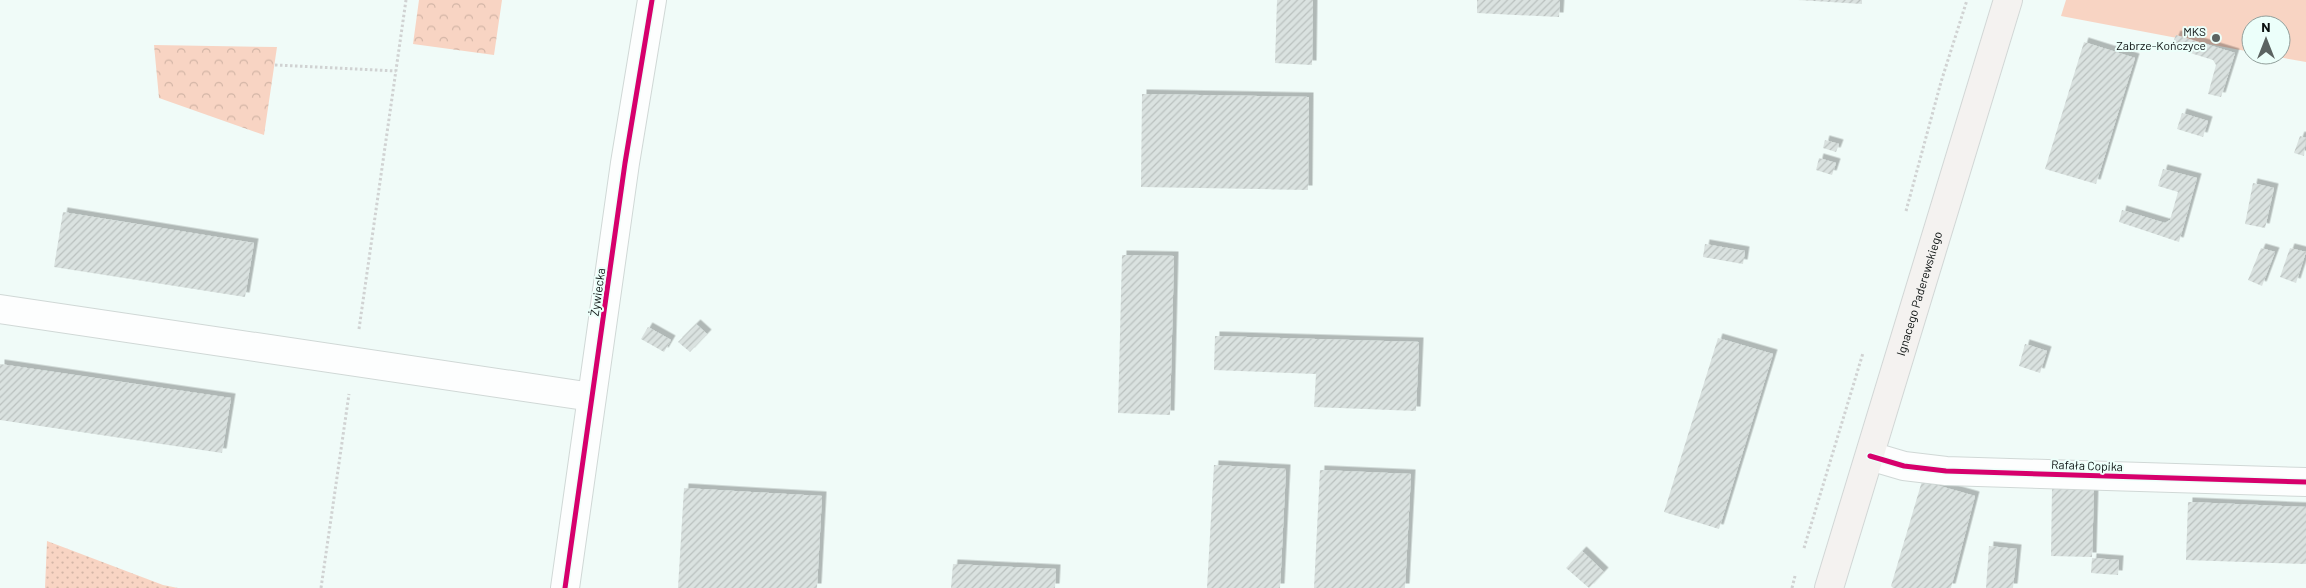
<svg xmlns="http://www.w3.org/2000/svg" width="2306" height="588" viewBox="0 0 2306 588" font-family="Barlow,sans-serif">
	<defs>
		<pattern id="grass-dots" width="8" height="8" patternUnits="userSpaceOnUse" patternTransform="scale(1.25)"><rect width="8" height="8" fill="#f8d4c3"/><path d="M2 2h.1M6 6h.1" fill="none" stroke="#d3b5a6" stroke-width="1.8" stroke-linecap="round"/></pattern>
		<pattern id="park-crowns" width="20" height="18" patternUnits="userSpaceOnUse" patternTransform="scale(1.25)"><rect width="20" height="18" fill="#f8d4c3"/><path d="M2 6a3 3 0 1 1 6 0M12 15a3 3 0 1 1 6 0" fill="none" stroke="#d3b5a6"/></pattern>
		<pattern id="building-hatch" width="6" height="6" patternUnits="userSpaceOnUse" patternTransform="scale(1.25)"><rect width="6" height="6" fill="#dae2e0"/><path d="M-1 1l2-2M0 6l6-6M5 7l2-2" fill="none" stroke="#bac1bf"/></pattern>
		<filter id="shadow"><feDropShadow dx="4.5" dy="-4.5" stdDeviation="0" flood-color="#0004"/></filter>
	</defs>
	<rect width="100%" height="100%" fill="#f0fbf8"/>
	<path fill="url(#grass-dots)" d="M 47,541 L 163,585 L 178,588 L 45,588 Z"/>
	<path fill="url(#park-crowns)" d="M 419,0 L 502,0 L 494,55 L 413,44 Z
		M 154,45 L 277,47 L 264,135 L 159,98 Z"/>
	<path fill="#f8d4c3" d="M 2066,0 L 2306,0 L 2306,62 L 2267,55 L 2281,55 L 2281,25 L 2251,25 L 2251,52 L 2061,16 Z"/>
	<path fill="url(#building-hatch)" filter="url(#shadow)" d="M 1277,0 L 1313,0 L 1312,65 L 1275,63 Z
		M 1477,0 L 1560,0 L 1559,17 L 1477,13 Z
		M 1798,0 L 1862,0 L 1862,4 Z
		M 2176,35 L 2235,53 L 2221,97 L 2208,94 L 2216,65 L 2213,60 L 2171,47 Z
		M 2084,42 L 2135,58 L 2096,184 L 2045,169 Z
		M 1142,94 L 1309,97 L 1308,190 L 1141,187 Z
		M 2182,113 L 2208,121 L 2203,137 L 2177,129 Z
		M 2300,136 L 2306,138 L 2304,156 L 2294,153 Z
		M 1825,140 L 1839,144 L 1836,152 L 1823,148 Z
		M 1819,158 L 1836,163 L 1832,175 L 1816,170 Z
		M 2163,169 L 2197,178 L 2179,242 L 2119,222 L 2122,210 L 2165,223 L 2170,220 L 2178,192 L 2158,186 Z
		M 2253,183 L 2274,188 L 2265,228 L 2245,224 Z
		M 63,212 L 254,243 L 245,297 L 54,267 Z
		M 1705,244 L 1745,251 L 1743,264 L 1703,257 Z
		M 2261,248 L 2275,252 L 2262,286 L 2248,280 Z
		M 2290,248 L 2306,252 L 2296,283 L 2280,277 Z
		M 1122,255 L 1174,256 L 1170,415 L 1118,413 Z
		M 696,324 L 707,334 L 690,352 L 678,342 Z
		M 648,327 L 671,340 L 664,352 L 641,339 Z
		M 1215,336 L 1419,342 L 1416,411 L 1314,407 L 1316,374 L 1214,370 Z
		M 1718,338 L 1773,354 L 1719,529 L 1664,512 Z
		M 2025,344 L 2047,351 L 2040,373 L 2019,366 Z
		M 0,364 L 231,398 L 222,453 L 0,420 Z
		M 1214,465 L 1286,469 L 1280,588 L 1207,588 Z
		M 1320,470 L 1411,474 L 1405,588 L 1314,588 Z
		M 1922,481 L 1975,496 L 1951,588 L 1893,588 L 1891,586 Z
		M 684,488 L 822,496 L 817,588 L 678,588 Z
		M 2052,488 L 2094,490 L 2092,557 L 2051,556 Z
		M 2188,502 L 2306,507 L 2306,564 L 2186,560 Z
		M 1989,546 L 2017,549 L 2013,588 L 1986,588 Z
		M 1582,551 L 1604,572 L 1589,588 L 1566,568 Z
		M 2092,558 L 2119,560 L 2118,575 L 2091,573 Z
		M 953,564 L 1056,569 L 1055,588 L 951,588 Z"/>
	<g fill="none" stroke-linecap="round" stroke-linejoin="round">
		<g stroke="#d0d8d6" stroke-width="30">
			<path id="minor" d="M 0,309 L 592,397
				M 1870,456 L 1904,466 L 1946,471 L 2306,482
				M 565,588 L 625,163 L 652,0"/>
		</g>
		<g stroke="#d2d7d6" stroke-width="30">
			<g id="major">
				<path id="s1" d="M 1829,588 L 2008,0"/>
			</g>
		</g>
		<path stroke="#d0d2d2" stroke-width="3" stroke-dasharray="2.5 2.5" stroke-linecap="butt" d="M 275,65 L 396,71
			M 1906,211 L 1941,82 L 1967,0
			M 359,329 L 406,0
			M 1804,548 L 1863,353
			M 321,588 L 349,394
			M 1792,588 L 1795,576"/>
		<use href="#minor" stroke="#fdfefe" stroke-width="28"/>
		<use href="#major" stroke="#f4f2f0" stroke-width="28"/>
		<g stroke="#ecfffa" stroke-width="8">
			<path id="cycleway" d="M 1870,456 L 1904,466 L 1946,471 L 2306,482
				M 565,588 L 625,163 L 652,0"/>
		</g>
		<use href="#cycleway" stroke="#d6006c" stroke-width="5"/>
	</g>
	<circle fill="#5b6361" stroke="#ecfffa" stroke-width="2" cx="2216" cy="38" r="5"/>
	<g text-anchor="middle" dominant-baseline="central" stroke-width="4" stroke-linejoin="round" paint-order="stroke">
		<g font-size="12" fill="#0b1110" stroke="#ecfffa" text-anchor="end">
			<text x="2206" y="31">MKS<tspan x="2206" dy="14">Zabrze-Kończyce</tspan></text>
		</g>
		<g font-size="12" fill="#0b1110" stroke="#ecfffa">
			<text transform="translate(597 292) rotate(-82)">Żywiecka</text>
			<text stroke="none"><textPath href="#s1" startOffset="308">Ignacego Paderewskiego</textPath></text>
			<text transform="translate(2087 465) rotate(2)">Rafała Copika</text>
		</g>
	</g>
	<g transform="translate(2266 40)"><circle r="24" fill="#ecfffa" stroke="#92a09c"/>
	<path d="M0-4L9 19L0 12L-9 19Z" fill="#5b6361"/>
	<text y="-8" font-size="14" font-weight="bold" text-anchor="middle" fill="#0b1110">N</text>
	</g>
</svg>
